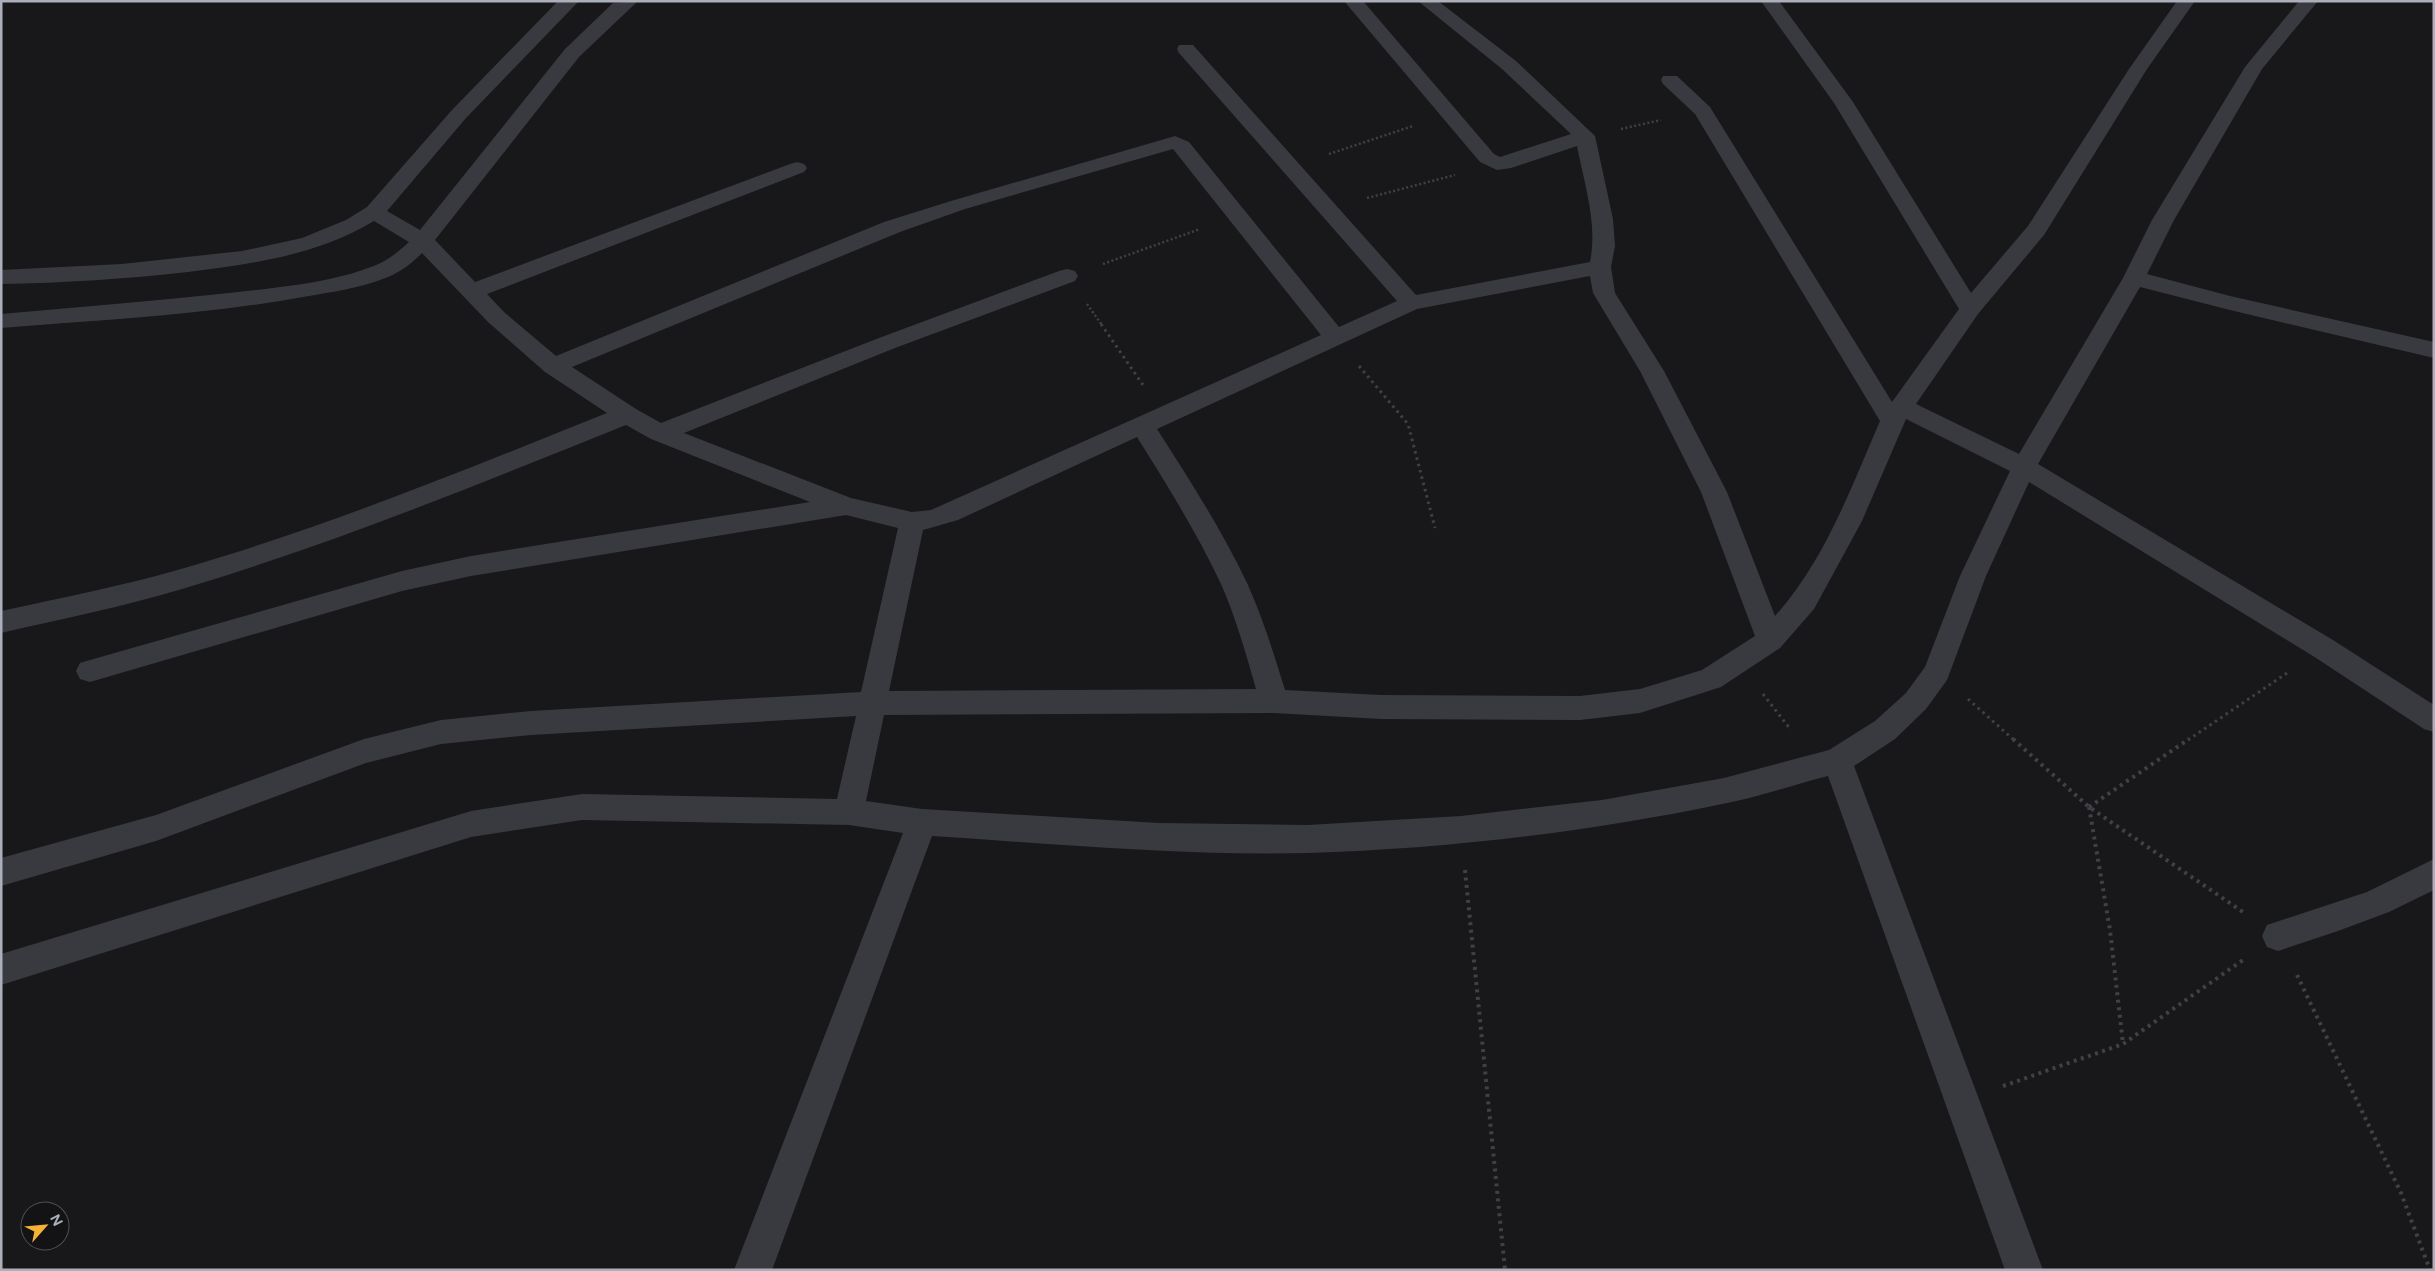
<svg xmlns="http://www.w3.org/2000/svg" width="2435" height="1271" viewBox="0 0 2435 1271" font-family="Figtree,sans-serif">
	<rect width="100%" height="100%" fill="#18181a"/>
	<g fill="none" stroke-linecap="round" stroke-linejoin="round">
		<path stroke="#3f4146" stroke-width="2.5" stroke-dasharray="2 2.5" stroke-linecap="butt" d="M 1621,129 L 1661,120
			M 1329,154 L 1413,126
			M 1367,198 L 1455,175
			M 1103,264 L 1200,229
			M 1087,304 L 1102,325"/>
		<path stroke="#3f4146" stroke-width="3" stroke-dasharray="2.5 4" stroke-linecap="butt" d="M 1101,324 L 1143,385
			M 1359,366 L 1408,424 L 1435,528
			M 1763,694 L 1791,730
			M 1968,699 L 2014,740
			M 2188,740 L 2287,673"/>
		<path stroke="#3f4146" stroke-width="4" stroke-dasharray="3 4.5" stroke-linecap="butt" d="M 2013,739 L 2089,807 L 2243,912
			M 2089,807 L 2189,739
			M 2089,807 L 2110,930 L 2123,1044
			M 1465,870 L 1505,1270
			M 2297,975 L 2401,1193 L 2430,1270
			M 2003,1086 L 2123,1044 L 2243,960"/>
		<path fill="#393a3f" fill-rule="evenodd" d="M 558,1 L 579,1 L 466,118 L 387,211 L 420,230 L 565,49 L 613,3 L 638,1 L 579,57 L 435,240 L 475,282 L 790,164 L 797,162 L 804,164 L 807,168 L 804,172 L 487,294 L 504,312 L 556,356 L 884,222 L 951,201 L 1175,136 L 1189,142 L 1339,327 L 1397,301 L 1179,53 L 1177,49 L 1179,45 L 1193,45 L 1416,295 L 1590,262 C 1598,224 1584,183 1577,146 L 1511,168 L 1497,170 L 1480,162 L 1344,1 L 1363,1 L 1494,154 L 1500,157 L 1571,134 L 1502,69 L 1418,1 L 1438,1 L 1516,61 L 1595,136 L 1613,219 L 1615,246 L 1611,267 L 1615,293 L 1664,371 L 1727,492 L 1775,616 C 1824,562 1851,488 1880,421 L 1695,114 L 1663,84 L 1661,80 L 1663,76 L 1677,76 L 1710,107 L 1892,402 L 1959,309 L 1834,103 L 1761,1 L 1779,1 L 1853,102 L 1971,293 L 2028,226 L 2129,69 L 2177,1 L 2195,1 L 2147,69 L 2044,235 L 1978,314 L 1916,404 L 2019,454 L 2123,278 L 2152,220 L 2245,67 L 2299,1 L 2318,1 L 2262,69 L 2174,220 L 2147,274 L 2230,296 L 2434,342 L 2434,358 L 2230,310 L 2140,287 L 2038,464 L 2333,640 L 2434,705 L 2434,732 L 2424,729 L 2313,656 L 2029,482 L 1986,576 L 1947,680 L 1926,709 L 1895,739 L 1854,766 L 2043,1270 L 2005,1270 L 1828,776 C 1793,785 1758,797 1722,804 C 1589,832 1445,849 1308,853 C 1183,856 1057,844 932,836 L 772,1270 L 734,1270 L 903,833 L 849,825 L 582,820 L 471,837 L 1,985 L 1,954 L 471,811 L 582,794 L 837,799 L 856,716 L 531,735 L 441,744 L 366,763 L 156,841 L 1,886 L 1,858 L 156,815 L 364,739 L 441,720 L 531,711 L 861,692 L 898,528 L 846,515 L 471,576 L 402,591 L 90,682 L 80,679 L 76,671 L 80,663 L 90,660 L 402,571 L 471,556 L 810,502 L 651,439 L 626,425 C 479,484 333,544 182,589 C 122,607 61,619 1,633 L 1,611 C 61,598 122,586 181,569 C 327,527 467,469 607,413 L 545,372 L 488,322 L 422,253 C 412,263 402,271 388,277 C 362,288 332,292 303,297 C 204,315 102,320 1,328 L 1,314 C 77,307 153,301 229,293 C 273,288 330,283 371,267 C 386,262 398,252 409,242 L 374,221 C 318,255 252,264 188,272 C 126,279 64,283 1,284 L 1,270 L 122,264 L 242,251 L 302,238 L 346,220 L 367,207 L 452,110 ZM 1173,149 L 1321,335 L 931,510 L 912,512 L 851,498 L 684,433 L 895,348 L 1075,281 L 1078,276 L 1075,271 L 1067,269 L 1059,271 L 879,338 L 661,423 L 636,409 L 572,367 L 900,232 L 965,209 ZM 1590,276 L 1593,293 L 1640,371 L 1701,492 L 1755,636 L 1702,670 L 1640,689 L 1580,696 L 1381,695 L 1285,690 C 1274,654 1263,619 1248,585 C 1222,530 1189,479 1157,429 L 1417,309 ZM 1906,419 L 2010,471 L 1960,576 L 1925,667 L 1906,693 L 1875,721 L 1829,750 L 1724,778 L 1602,800 L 1461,816 L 1308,825 L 1159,823 L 922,809 L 866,801 L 884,715 L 1274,713 L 1381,719 L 1580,720 L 1640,713 L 1721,687 L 1780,648 L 1814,609 L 1862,521 ZM 1137,437 C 1167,485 1197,533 1221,584 C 1236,618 1246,654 1256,689 L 889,691 L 923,530 L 958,520 Z
			M 2434,859 L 2434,890 L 2389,912 L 2338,931 L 2278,951 L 2267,947 L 2262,936 L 2267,925 L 2367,892 Z"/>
	</g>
	<rect width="2435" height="1271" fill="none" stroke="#aaafba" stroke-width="5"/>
	<g transform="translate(45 1226) rotate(63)"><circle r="24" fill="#131315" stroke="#4f5157"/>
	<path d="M0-4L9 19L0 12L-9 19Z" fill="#f4b236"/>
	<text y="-8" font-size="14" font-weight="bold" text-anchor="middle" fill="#aaafba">N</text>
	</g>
</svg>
